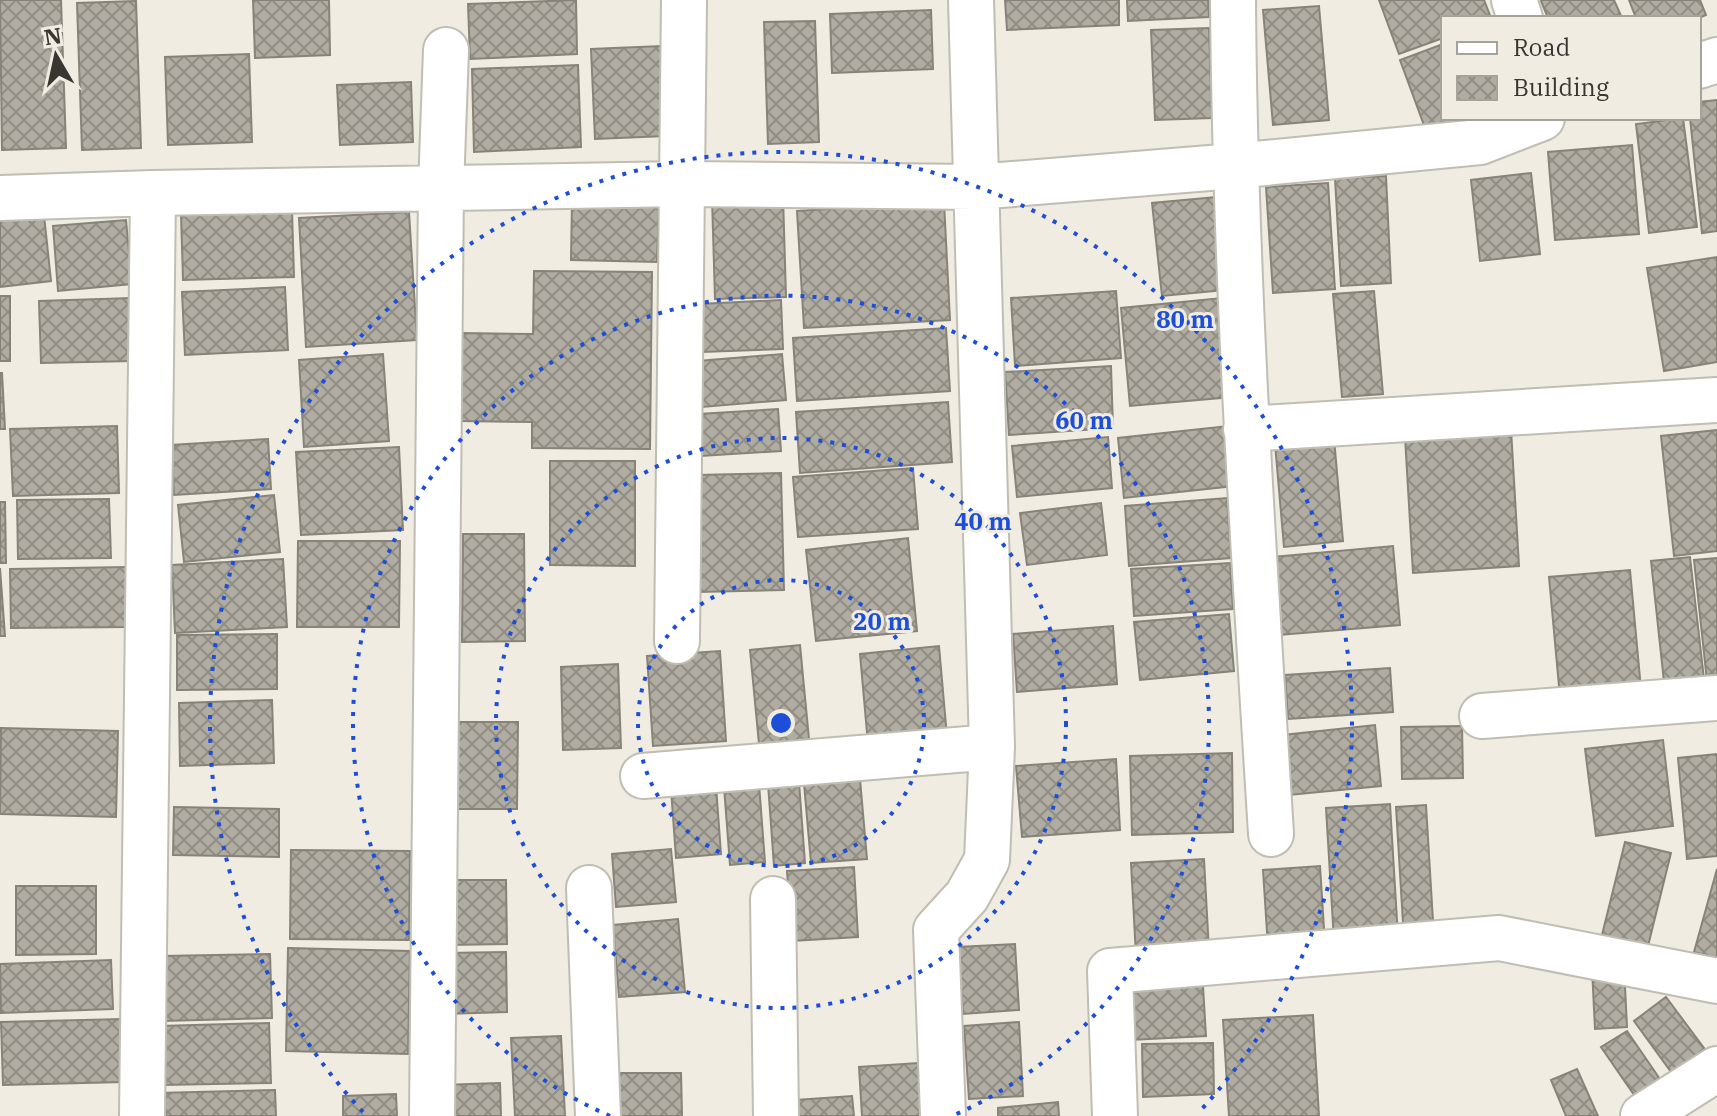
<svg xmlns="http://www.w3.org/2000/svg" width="1717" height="1116" viewBox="0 0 1717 1116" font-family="'IBM Plex Serif',serif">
	<defs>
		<pattern id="building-cross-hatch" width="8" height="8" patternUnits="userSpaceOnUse" patternTransform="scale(2)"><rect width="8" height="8" fill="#b0aca2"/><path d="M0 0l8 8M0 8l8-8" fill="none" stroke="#908d85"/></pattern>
	</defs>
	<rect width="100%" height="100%" fill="#f0ece1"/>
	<path fill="url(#building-cross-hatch)" stroke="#878379" stroke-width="2" d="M 0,0 L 61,0 L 66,148 L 2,150 Z
		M 253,0 L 329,0 L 330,55 L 255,58 Z
		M 576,0 L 577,54 L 470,59 L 468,4 Z
		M 1005,0 L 1119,0 L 1119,25 L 1007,30 Z
		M 1127,0 L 1208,0 L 1209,17 L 1128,21 Z
		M 1379,0 L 1484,0 L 1491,18 L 1443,18 L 1443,38 L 1399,54 Z
		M 1543,0 L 1614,0 L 1622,18 L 1548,18 L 1541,1 Z
		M 1629,0 L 1700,0 L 1706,15 L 1699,18 L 1636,18 Z
		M 136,1 L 141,148 L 82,150 L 77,3 Z
		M 1319,6 L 1329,120 L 1273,125 L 1263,10 Z
		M 931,10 L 933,69 L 832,73 L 830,14 Z
		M 815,21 L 819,142 L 768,144 L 764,22 Z
		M 1209,28 L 1212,118 L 1155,120 L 1151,30 Z
		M 1443,44 L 1443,118 L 1452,118 L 1425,128 L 1400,60 Z
		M 662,46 L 666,136 L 595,139 L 591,49 Z
		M 249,54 L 252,142 L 168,145 L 165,57 Z
		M 578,65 L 581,147 L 474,152 L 472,69 Z
		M 411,82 L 413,142 L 340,145 L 337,85 Z
		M 1717,100 L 1717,231 L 1702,233 L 1690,118 L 1699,118 L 1699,102 Z
		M 1683,118 L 1697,227 L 1649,233 L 1636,124 Z
		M 1632,145 L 1639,234 L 1555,240 L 1548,152 Z
		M 1531,173 L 1540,254 L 1480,261 L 1471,180 Z
		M 1386,176 L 1391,283 L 1341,286 L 1335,178 Z
		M 1328,183 L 1335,289 L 1273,293 L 1266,187 Z
		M 783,196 L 786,297 L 715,299 L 712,198 Z
		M 1216,197 L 1224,290 L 1162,296 L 1152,203 Z
		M 572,201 L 659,204 L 657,262 L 571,260 Z
		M 944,202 L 950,320 L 804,328 L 797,211 Z
		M 292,210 L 294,277 L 183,280 L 181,214 Z
		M 409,212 L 417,340 L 306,347 L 299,218 Z
		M 44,215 L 51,281 L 0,287 L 0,220 Z
		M 126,220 L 132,284 L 58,291 L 53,226 Z
		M 1717,257 L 1717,362 L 1664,371 L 1647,268 Z
		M 534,271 L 652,272 L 650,449 L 532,448 L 532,422 L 461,421 L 462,333 L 533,334 Z
		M 285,287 L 288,350 L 185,355 L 182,292 Z
		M 1116,291 L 1121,358 L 1015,366 L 1011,298 Z
		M 1374,291 L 1383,394 L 1342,397 L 1333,294 Z
		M 0,296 L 10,296 L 10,361 L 0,361 Z
		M 131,298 L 133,361 L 41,363 L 39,301 Z
		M 1222,298 L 1232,397 L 1130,406 L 1121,308 Z
		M 781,300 L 783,349 L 702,352 L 700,304 Z
		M 946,328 L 950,391 L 797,401 L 793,338 Z
		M 383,354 L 389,441 L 304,447 L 299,360 Z
		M 782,354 L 786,400 L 702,407 L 698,361 Z
		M 1111,366 L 1113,428 L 1009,435 L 1005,372 Z
		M 0,373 L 2,373 L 5,429 L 0,429 Z
		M 948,402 L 952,462 L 800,473 L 796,412 Z
		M 778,409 L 781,451 L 701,456 L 699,414 Z
		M 117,426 L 119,493 L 13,496 L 10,429 Z
		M 1228,426 L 1234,486 L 1124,498 L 1118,438 Z
		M 1511,429 L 1519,566 L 1413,573 L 1405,437 Z
		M 1717,430 L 1717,551 L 1674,556 L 1661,436 Z
		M 1108,437 L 1112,488 L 1017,497 L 1012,446 Z
		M 1334,438 L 1343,541 L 1284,547 L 1275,444 Z
		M 268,439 L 271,489 L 174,495 L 171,445 Z
		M 399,447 L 403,530 L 301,535 L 296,452 Z
		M 550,461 L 635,461 L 635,566 L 550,565 Z
		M 913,468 L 918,529 L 798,537 L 793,477 Z
		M 781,473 L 784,590 L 699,592 L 696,475 Z
		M 274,495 L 280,552 L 184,562 L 178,505 Z
		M 1227,498 L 1231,558 L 1129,566 L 1125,506 Z
		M 109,499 L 111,558 L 18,559 L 17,500 Z
		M 0,502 L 5,502 L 6,563 L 0,563 Z
		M 1101,503 L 1107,555 L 1027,565 L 1020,513 Z
		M 463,534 L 524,534 L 525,641 L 462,642 Z
		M 908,538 L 917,631 L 816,641 L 806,550 Z
		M 298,541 L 400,541 L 399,627 L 297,627 Z
		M 1393,546 L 1400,625 L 1279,635 L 1273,557 Z
		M 1690,557 L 1704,679 L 1664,682 L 1651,561 Z
		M 1717,558 L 1717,680 L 1707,681 L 1694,560 Z
		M 283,559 L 287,627 L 175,633 L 172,565 Z
		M 1230,563 L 1233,609 L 1134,616 L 1131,569 Z
		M 127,567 L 128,627 L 11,628 L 10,569 Z
		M 0,568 L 5,636 L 0,636 Z
		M 1630,570 L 1641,689 L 1560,697 L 1549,577 Z
		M 1229,614 L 1234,671 L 1140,680 L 1134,622 Z
		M 1113,626 L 1117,684 L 1017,692 L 1013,634 Z
		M 277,634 L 277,689 L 177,690 L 177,635 Z
		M 800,645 L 809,739 L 759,744 L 750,650 Z
		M 939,646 L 947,737 L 868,744 L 860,654 Z
		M 720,651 L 726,741 L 653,746 L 647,656 Z
		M 618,664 L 621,748 L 563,750 L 561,667 Z
		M 1390,668 L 1393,712 L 1288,719 L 1285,675 Z
		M 272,700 L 274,763 L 180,766 L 179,703 Z
		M 450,722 L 518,722 L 517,809 L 450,809 Z
		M 1375,725 L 1381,786 L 1289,795 L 1283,735 Z
		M 1462,726 L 1463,778 L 1402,779 L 1401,727 Z
		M 1,728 L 118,731 L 116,817 L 0,814 Z
		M 1663,740 L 1673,826 L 1596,836 L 1585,749 Z
		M 1232,753 L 1233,832 L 1132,835 L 1130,756 Z
		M 1717,754 L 1717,856 L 1687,859 L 1678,758 Z
		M 1116,759 L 1120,830 L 1022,837 L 1016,766 Z
		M 860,779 L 867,859 L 811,863 L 804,784 Z
		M 799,782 L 805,863 L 774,866 L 768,784 Z
		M 759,784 L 765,862 L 730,865 L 724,787 Z
		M 716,786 L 721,854 L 676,858 L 671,789 Z
		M 1390,804 L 1398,937 L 1334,941 L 1326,808 Z
		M 1426,805 L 1433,921 L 1403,923 L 1396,807 Z
		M 174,807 L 279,809 L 279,857 L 173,855 Z
		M 1625,842 L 1671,853 L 1648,946 L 1602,935 Z
		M 671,849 L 676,902 L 616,907 L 612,854 Z
		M 291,850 L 410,851 L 409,940 L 290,939 Z
		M 1204,859 L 1209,951 L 1136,956 L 1131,863 Z
		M 1320,866 L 1325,944 L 1268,948 L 1263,870 Z
		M 854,867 L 858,937 L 792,941 L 787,871 Z
		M 1717,869 L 1717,958 L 1694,952 Z
		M 447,880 L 506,880 L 507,944 L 448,945 Z
		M 16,886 L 96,886 L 96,954 L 16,955 Z
		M 678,919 L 685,992 L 619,997 L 613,925 Z
		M 1015,944 L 1019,1010 L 963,1014 L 958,947 Z
		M 288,948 L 410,951 L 408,1054 L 286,1051 Z
		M 506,952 L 507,1012 L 445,1014 L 445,953 Z
		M 270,954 L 272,1018 L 163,1021 L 162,956 Z
		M 111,960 L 113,1009 L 1,1013 L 0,964 Z
		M 1624,967 L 1627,1027 L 1595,1029 L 1592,969 Z
		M 1203,986 L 1206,1036 L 1131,1040 L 1129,989 Z
		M 1666,997 L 1707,1052 L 1674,1076 L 1634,1021 Z
		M 1313,1015 L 1319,1116 L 1229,1116 L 1223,1020 Z
		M 123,1019 L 124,1082 L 3,1085 L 1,1022 Z
		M 1019,1022 L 1023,1096 L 969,1099 L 964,1026 Z
		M 269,1023 L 271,1083 L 162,1085 L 160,1026 Z
		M 1627,1031 L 1664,1085 L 1639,1102 L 1601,1047 Z
		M 561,1036 L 565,1116 L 515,1116 L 511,1038 Z
		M 1213,1043 L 1214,1094 L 1143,1097 L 1142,1044 Z
		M 918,1063 L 921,1116 L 862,1116 L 859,1067 Z
		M 1577,1069 L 1598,1116 L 1566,1116 L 1551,1080 Z
		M 615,1073 L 681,1073 L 682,1116 L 616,1116 Z
		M 500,1083 L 501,1116 L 442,1116 L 441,1085 Z
		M 275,1090 L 276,1116 L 158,1116 L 157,1093 Z
		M 396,1094 L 397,1116 L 343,1116 L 343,1096 Z
		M 852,1096 L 854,1116 L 784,1116 L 782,1101 Z
		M 1058,1102 L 1059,1116 L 998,1116 L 998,1108 Z"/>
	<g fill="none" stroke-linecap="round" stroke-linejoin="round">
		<g stroke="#c0bdb2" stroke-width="48">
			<path id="street" d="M 1233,0 C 1235,279 1254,556 1271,834
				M 1514,0 L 1520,18
				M 1699,66 L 1717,60
				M 0,198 L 153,193 L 683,184 L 976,187 L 1234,166 L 1480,142 L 1542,118
				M 1246,429 L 1717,400
				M 677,641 L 684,0
				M 1482,716 L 1717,698
				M 643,776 L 992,747
				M 589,888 L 598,1116
				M 773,899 L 776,1116
				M 142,1116 L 153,193
				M 432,1116 L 441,188 L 446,50
				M 943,1116 L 936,930 L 967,896 L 987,860 L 992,747 L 971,0
				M 1115,1116 L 1110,971 L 1499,938 L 1717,981
				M 1643,1116 L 1717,1069"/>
		</g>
		<use href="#street" stroke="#fff" stroke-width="44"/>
	</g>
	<g fill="none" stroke="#1d4ed8" stroke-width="4" stroke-dasharray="4 8">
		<circle cx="781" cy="723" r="143"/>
		<circle cx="781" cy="723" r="285"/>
		<path d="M610 1116A428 428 0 1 1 952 1116"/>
		<path d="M363 1112A571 571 0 1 1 1199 1112"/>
	</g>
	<circle cx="781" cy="723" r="12" fill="#1d4ed8" stroke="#f0ece1" stroke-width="4"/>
	<g font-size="24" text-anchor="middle" font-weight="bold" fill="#1d4ed8" stroke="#f0ece1" stroke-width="6" stroke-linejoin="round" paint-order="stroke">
		<text x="1185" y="328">80 m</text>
		<text x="1084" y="429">60 m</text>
		<text x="983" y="530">40 m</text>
		<text x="882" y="630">20 m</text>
	</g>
	<rect x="1441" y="16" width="260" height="104" fill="#f0ece1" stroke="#a6a39b" stroke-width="2"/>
	<rect x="1457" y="42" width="40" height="12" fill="#ffffff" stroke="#a6a39b" stroke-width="2"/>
	<text x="1513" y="56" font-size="24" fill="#373631">Road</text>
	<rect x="1457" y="76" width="40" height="24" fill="url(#building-cross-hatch)" stroke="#a6a39b" stroke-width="2"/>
	<text x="1513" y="96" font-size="24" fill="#373631">Building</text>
	<g transform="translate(56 56) rotate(351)" stroke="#f0ece1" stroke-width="6" paint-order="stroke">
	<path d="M0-6L14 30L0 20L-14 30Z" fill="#373631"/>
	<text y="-12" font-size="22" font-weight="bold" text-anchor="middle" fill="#373631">N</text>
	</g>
</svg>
